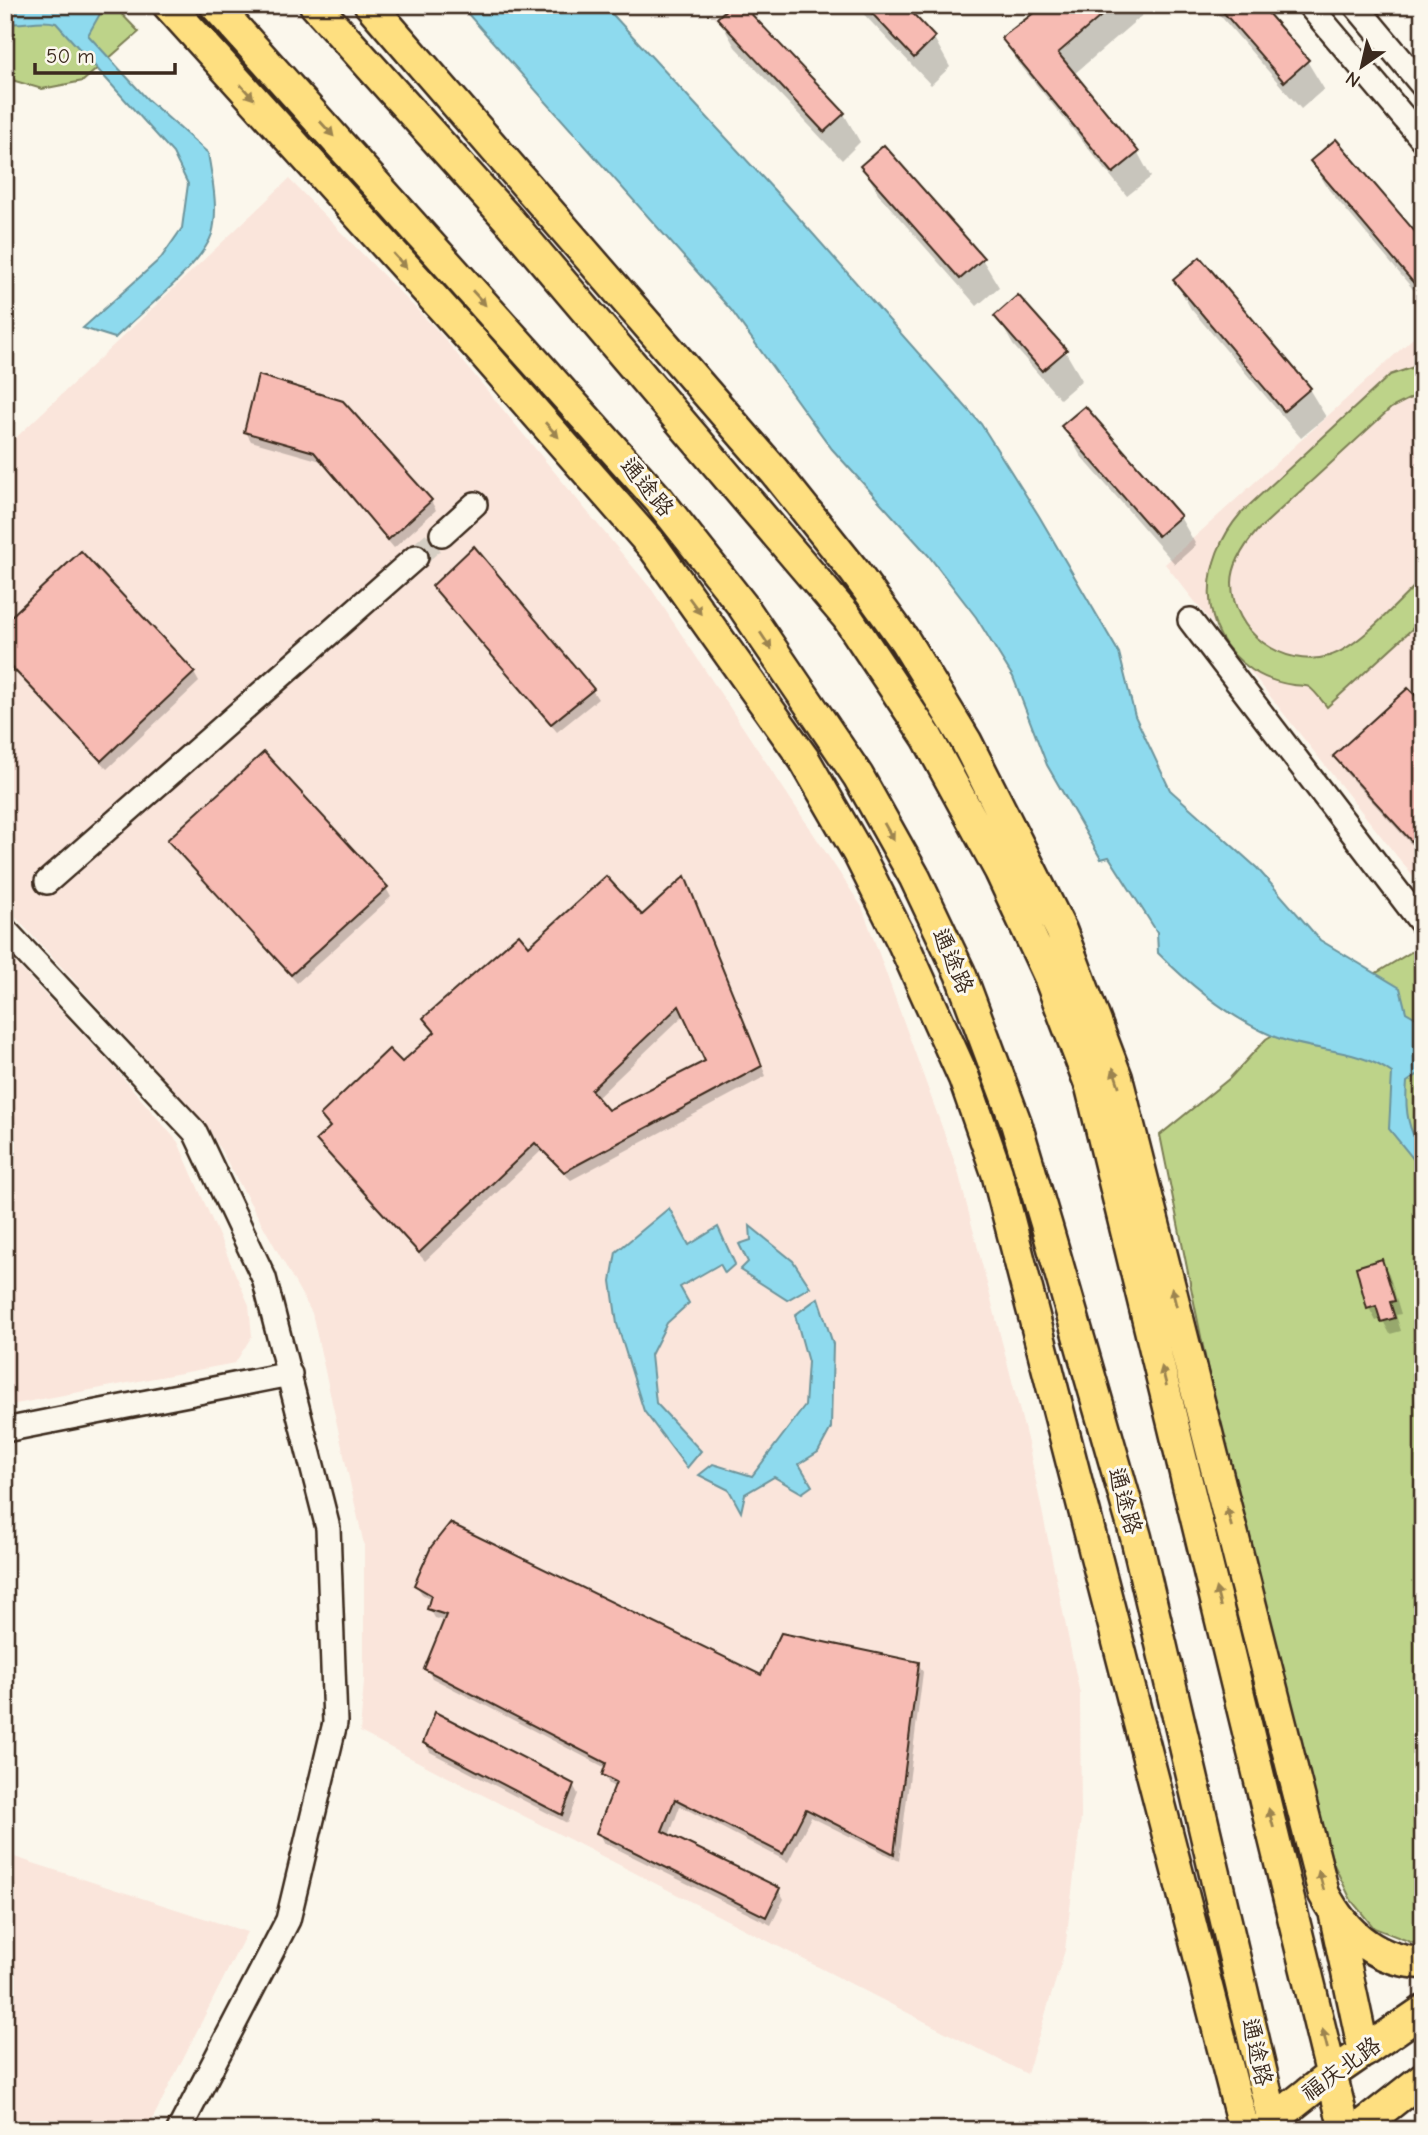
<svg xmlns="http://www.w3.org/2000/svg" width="1428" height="2135" viewBox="0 0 1428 2135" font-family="'Comic Neue','LXGW WenKai TC',sans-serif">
	<rect width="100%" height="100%" fill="#fbf7ec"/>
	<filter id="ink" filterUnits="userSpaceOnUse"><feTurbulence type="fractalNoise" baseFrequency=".0143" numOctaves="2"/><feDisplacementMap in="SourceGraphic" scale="14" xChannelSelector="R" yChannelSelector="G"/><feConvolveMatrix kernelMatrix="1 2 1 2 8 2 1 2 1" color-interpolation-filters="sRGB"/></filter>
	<g filter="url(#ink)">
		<path fill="#fae5db" d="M 289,179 L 438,331 L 652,590 L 862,907 L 958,1171 L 1028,1443 L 1080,1694 L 1081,1818 L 1065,1950 L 1027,2074 L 360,1732 L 364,1681 L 364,1545 L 312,1313 L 206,1124 L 5,906 L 5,448 Z
			M 1423,329 L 1423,889 L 1165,564 Z
			M 5,952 L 111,1064 L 178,1142 L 249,1305 L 252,1336 L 235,1363 L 5,1406 Z
			M 5,1854 L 247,1932 L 147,2130 L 5,2130 Z"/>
		<path fill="#bdd389" stroke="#7c7e54" stroke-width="2" d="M 5,5 L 113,5 L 139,32 L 83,81 L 42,89 L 5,78 Z
			M 1423,364 L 1423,392 L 1391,408 L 1257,531 C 1245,545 1232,565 1232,583 C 1232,632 1283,669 1329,656 C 1360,647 1398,601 1423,578 L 1423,619 L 1327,707 C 1322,701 1315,691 1309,687 C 1305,685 1298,686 1293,685 C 1279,683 1264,678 1252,670 C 1195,632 1200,560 1241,513 L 1390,375 Z
			M 1423,945 L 1423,1940 L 1413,1943 L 1374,1928 L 1351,1900 L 1334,1865 L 1311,1790 L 1209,1376 L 1160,1135 L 1230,1078 L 1266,1039 Z"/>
		<path fill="#8edaee" stroke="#6d949b" stroke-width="2" d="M 5,5 L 105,5 L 88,35 L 148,100 L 208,153 C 212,178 219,209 212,234 C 202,265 139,314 115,338 L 83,328 L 161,258 L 182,228 L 188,184 L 173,153 L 56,23 C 38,18 24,26 5,23 Z
			M 460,5 L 604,5 L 775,191 L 981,424 L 1039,516 L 1119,653 L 1135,716 L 1170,790 L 1257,868 L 1320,940 L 1400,988 L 1406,1012 L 1423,1022 L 1423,1075 L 1420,1073 L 1407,1082 C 1405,1105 1406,1132 1423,1149 L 1423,1171 L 1389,1129 L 1392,1073 C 1358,1048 1313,1052 1275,1037 C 1230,1018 1192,987 1158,953 L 1157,932 L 1109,857 L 1101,859 L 1047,765 L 1013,677 L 976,617 L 928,555 L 832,449 L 731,310 Z
			M 669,1208 L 689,1245 L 718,1227 L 735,1264 L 725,1273 L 720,1264 L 680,1287 L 689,1303 L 667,1323 L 651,1355 L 656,1403 L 701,1451 L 687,1468 L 644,1411 L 617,1324 L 611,1281 L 616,1252 Z
			M 750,1226 L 793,1261 L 810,1287 L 787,1300 L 740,1270 L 748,1262 L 739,1244 L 751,1240 Z
			M 818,1298 L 833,1344 L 831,1428 L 818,1452 L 799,1464 L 812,1486 L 802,1493 L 774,1477 L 745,1494 L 741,1512 L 729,1490 L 699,1475 L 713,1464 L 752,1476 L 805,1406 L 808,1362 L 795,1315 Z"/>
		<path fill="#0003" fill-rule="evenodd" d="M 713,5 L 724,5 L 718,11 Z
			M 855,5 L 902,5 L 934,38 L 950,67 L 931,85 Z
			M 1046,5 L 1154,5 L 1073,75 L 1138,153 L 1151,177 L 1127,196 L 1017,61 L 1003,38 Z
			M 1211,5 L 1259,5 L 1307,61 L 1324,89 L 1301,109 Z
			M 719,19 L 844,114 L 860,142 L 842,160 L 735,47 Z
			M 1312,162 L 1423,244 L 1423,301 L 1329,190 Z
			M 863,166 L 982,259 L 999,287 L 977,306 L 879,195 Z
			M 1175,281 L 1309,389 L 1326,417 L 1301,438 L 1191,309 Z
			M 997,316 L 1065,351 L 1082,380 L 1060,399 L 1013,345 Z
			M 259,377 L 431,501 L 436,510 L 394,548 L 321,461 L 251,441 L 246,432 Z
			M 1064,426 L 1180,517 L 1196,545 L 1175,564 L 1080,455 Z
			M 434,586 L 592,690 L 598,699 L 557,732 Z
			M 5,625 L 194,673 L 199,682 L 107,769 L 5,662 Z
			M 1423,706 L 1423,857 L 1344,771 L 1336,757 Z
			M 170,840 L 386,888 L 391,897 L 297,983 Z
			M 689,888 L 766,1076 L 571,1180 L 541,1151 L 425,1261 L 324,1150 L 319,1141 L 331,1129 L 323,1116 L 402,1064 L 436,1034 L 425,1019 L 529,949 L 642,917 ZM 685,1014 L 708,1062 L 608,1113 L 596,1099 Z
			M 1382,1262 L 1389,1274 L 1401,1314 L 1396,1315 L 1401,1331 L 1390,1334 L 1382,1319 L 1376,1321 L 1369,1308 Z
			M 416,1585 L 762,1677 L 918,1663 L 923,1672 L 899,1861 L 811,1817 L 788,1862 L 680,1806 L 669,1836 L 779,1890 L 784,1899 L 771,1925 L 603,1842 L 598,1832 L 616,1788 L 609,1784 L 604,1775 L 606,1768 L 432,1678 L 426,1668 L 446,1621 L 435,1618 L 429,1608 L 432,1600 L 422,1594 Z
			M 425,1742 L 573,1785 L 578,1794 L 567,1823 L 430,1752 Z"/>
		<path fill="#f7bbb3" stroke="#3b2a1e" stroke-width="2" fill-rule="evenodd" d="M 731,5 L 743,5 L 845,113 L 824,132 L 717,18 Z
			M 864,5 L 905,5 L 935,37 L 914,58 Z
			M 1044,5 L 1114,5 L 1058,53 L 1139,152 L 1113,173 L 1001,38 Z
			M 1217,5 L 1261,5 L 1309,60 L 1284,82 Z
			M 1336,139 L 1423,241 L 1423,294 L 1310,161 Z
			M 884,145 L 984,258 L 960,279 L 860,166 Z
			M 1200,257 L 1311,388 L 1284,411 L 1173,280 Z
			M 1018,295 L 1067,350 L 1042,371 L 994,316 Z
			M 258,375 L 343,401 L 432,500 L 388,540 L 314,452 L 244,432 Z
			M 1085,406 L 1181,516 L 1158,536 L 1061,426 Z
			M 474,546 L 594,689 L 551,724 L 432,586 Z
			M 81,551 L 195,672 L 101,761 L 5,660 L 5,622 Z
			M 1408,688 L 1423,703 L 1423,854 L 1333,756 Z
			M 264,752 L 388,887 L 291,975 L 167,840 Z
			M 606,876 L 642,915 L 685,876 L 762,1066 L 564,1172 L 535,1143 L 419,1253 L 316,1140 L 330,1127 L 320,1115 L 389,1049 L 402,1062 L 435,1032 L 423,1018 L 519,934 L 529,946 ZM 679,1006 L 705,1061 L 608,1110 L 591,1090 Z
			M 1382,1259 L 1395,1301 L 1390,1302 L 1395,1318 L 1381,1322 L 1376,1306 L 1367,1309 L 1356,1267 Z
			M 450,1523 L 761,1675 L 781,1633 L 919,1662 L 894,1854 L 806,1809 L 783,1854 L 675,1799 L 662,1831 L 780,1888 L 766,1917 L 596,1833 L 616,1782 L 602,1775 L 606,1763 L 424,1669 L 446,1615 L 427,1609 L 431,1595 L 414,1585 L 431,1547 Z
			M 435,1712 L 574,1784 L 562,1815 L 423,1743 Z"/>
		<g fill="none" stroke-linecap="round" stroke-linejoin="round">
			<path stroke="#d5cec3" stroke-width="23" stroke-dasharray="23 11" stroke-linecap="butt" d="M 416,557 L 442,534"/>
			<g stroke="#3b2a1e" stroke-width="28">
				<path id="minor" d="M 1309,5 L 1423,140
					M 1355,5 L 1423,86
					M 442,534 L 475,504
					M 1190,620 L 1423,925
					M 47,882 L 416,557
					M 5,930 L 195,1132 L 264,1278 L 328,1528 L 335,1723 L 288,1920 L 179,2130
					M 5,1430 L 290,1374"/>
			</g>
			<g stroke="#3b2a1e" stroke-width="35">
				<path id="major" d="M 168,5 L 477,346 L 654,548 L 804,759 L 858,853 L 904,945 L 964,1078 L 997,1173 L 1244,2130
					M 215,5 L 659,500 L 742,605 L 858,776 L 915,878 L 960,973 L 1016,1123 L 1047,1227 L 1136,1537 L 1275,2130
					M 315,5 L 508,219 L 847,617 L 927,737 L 1000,871 L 1048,974 L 1091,1087 L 1345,2130
					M 370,5 L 775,472 L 855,572 L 905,641 L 966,741 L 1028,864 L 1061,930 L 1117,1078 L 1324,1894 C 1345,1934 1376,1961 1423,1963
					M 1335,1916 L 1364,2052
					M 1261,2130 L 1333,2073 L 1423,2011
					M 1357,2130 L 1423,2078"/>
			</g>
			<use href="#minor" stroke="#fbf7ec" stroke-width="23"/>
			<use href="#major" stroke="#fedf80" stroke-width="30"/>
		</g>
		<defs><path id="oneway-solid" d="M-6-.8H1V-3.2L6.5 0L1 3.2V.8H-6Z" transform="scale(1.75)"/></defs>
		<g fill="#9c844f">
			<use href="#oneway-solid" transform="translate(247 92) rotate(48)"/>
			<use href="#oneway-solid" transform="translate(327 129) rotate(48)"/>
			<use href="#oneway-solid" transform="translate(400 261) rotate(48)"/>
			<use href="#oneway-solid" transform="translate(479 298) rotate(48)"/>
			<use href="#oneway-solid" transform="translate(552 430) rotate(48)"/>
			<use href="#oneway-solid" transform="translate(695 606) rotate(54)"/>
			<use href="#oneway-solid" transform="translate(766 641) rotate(56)"/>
			<use href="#oneway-solid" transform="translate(889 832) rotate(61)"/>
			<use href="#oneway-solid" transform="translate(1116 1077) rotate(-108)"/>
			<use href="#oneway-solid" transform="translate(1174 1297) rotate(-104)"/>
			<use href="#oneway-solid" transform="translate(1164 1376) rotate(-104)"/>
			<use href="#oneway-solid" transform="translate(1229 1517) rotate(-104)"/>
			<use href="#oneway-solid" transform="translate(1218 1597) rotate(-104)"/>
			<use href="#oneway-solid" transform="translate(1271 1818) rotate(-104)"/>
			<use href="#oneway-solid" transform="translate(1321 1880) rotate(-105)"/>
			<use href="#oneway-solid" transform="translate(1325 2039) rotate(-104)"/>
		</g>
	</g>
	<g text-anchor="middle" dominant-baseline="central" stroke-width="6" stroke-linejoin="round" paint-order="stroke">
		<g font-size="23" fill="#3b2a1e" stroke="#fbf7ec">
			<text transform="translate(647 487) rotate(50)">通途路</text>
			<text transform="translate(953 961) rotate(66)">通途路</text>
			<text transform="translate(1125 1501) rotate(74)">通途路</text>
			<text transform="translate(1257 2052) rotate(77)">通途路</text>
			<text transform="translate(1341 2069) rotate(-36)">福庆北路</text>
		</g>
	</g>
	<rect width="1428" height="2135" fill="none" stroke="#fbf7ec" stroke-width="28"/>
	<rect x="14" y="14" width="1400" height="2107" fill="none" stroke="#3b2a1e" stroke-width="2.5" filter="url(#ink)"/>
	<g transform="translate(1362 66) rotate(214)" stroke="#fbf7ec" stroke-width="5" paint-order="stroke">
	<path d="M0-5L12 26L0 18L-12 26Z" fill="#3b2a1e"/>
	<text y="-10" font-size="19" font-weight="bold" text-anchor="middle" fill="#3b2a1e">N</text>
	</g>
	<path d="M35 63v10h140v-10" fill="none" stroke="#3b2a1e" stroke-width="3.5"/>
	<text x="46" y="63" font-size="21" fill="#3b2a1e" stroke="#fbf7ec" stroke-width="5" paint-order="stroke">50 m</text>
</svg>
